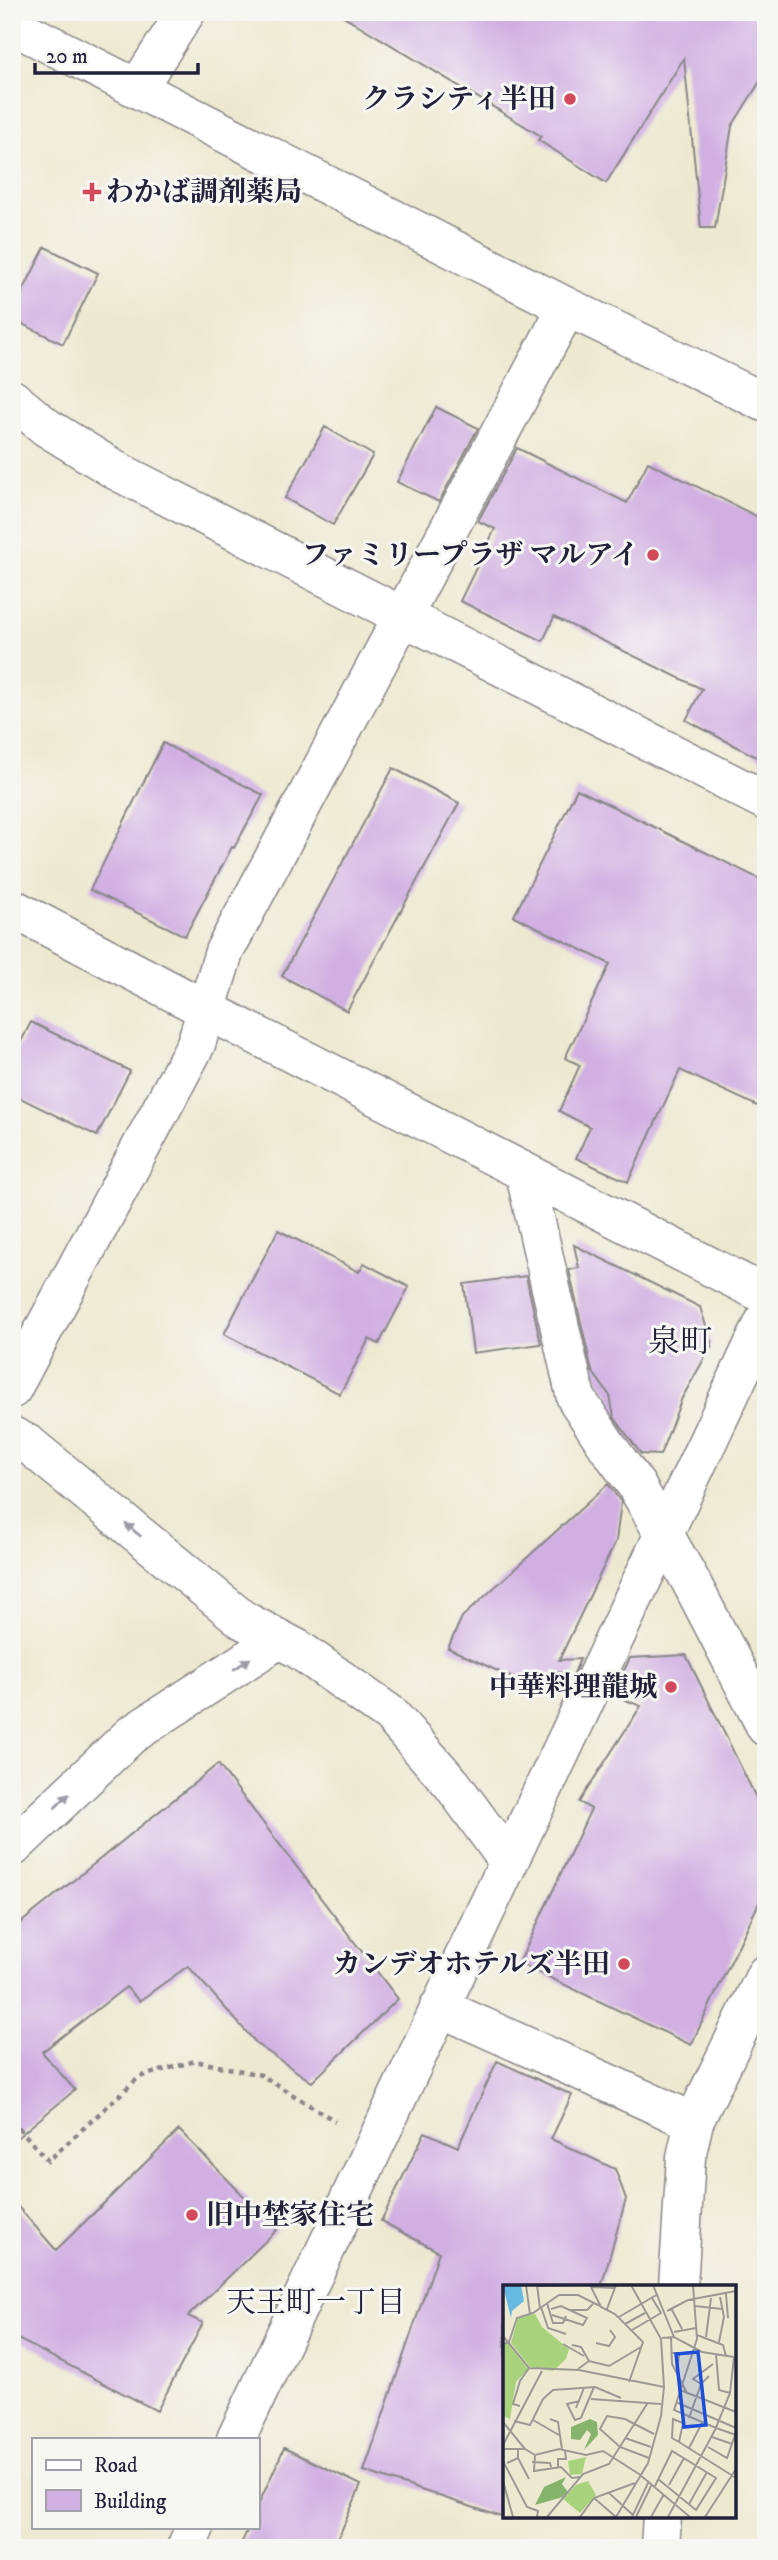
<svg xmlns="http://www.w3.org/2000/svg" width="778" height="2560" viewBox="0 0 778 2560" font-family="'IM FELL DW Pica','Noto Serif JP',serif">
	<rect width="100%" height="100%" fill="#f6f6f2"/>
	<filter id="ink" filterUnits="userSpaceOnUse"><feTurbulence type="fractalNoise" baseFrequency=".0143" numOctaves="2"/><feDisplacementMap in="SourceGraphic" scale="14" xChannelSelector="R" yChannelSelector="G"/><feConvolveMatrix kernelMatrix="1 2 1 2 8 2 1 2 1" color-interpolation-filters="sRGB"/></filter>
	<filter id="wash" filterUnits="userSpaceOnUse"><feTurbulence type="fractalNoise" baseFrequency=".00686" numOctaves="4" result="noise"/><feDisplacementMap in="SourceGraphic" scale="28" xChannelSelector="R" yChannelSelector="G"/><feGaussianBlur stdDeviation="1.57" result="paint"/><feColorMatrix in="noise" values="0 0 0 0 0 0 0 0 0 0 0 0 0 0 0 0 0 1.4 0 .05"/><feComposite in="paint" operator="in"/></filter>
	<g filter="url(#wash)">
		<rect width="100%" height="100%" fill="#ede9d1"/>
		<g id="blocks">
			<path fill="#d0afe2" d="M 337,12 L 766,12 L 766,72 L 732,126 L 715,228 L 701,228 L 684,58 L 606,183 L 538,140 L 541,136 Z
				M 45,247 L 98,273 L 63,344 L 12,319 L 12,313 Z
				M 436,407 L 478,428 L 439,502 L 397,482 Z
				M 325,427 L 373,455 L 333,525 L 285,498 Z
				M 517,448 L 627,503 L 648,462 L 766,521 L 766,762 L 686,720 L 702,689 L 554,617 L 543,641 L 460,601 L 495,529 L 478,521 Z
				M 163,743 L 263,795 L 234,848 L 232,847 L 185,936 L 90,890 Z
				M 393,768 L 459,803 L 347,1011 L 282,976 Z
				M 577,789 L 766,882 L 766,1110 L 680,1070 L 628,1182 L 576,1158 L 590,1127 L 559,1111 L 580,1065 L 565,1058 L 610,964 L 514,916 Z
				M 31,1022 L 130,1071 L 97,1136 L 12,1094 L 12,1059 Z
				M 278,1230 L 359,1272 L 364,1263 L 409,1287 L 379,1344 L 369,1339 L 340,1394 L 224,1334 Z
				M 574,1245 L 700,1307 L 712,1345 L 682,1398 L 660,1455 L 641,1454 L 614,1417 L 610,1396 L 592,1371 L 569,1270 L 579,1268 Z
				M 526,1276 L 541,1344 L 473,1353 L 464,1284 Z
				M 608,1484 L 621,1502 L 616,1541 L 559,1660 L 580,1659 L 572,1678 L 554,1670 L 543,1692 L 448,1648 L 462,1617 Z
				M 686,1655 L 766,1818 L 766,1888 L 691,2045 L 519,1963 L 591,1809 L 579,1802 L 641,1706 L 612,1695 L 630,1658 Z
				M 218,1764 L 398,1999 L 312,2082 L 258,2045 L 188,1966 L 139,2001 L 126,1987 L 42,2052 L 75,2090 L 12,2142 L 12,1930 Z
				M 497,2061 L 572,2095 L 551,2139 L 615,2169 L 626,2199 L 601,2287 L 505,2287 L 505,2518 L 364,2471 L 439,2252 L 381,2221 L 425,2132 L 458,2147 Z
				M 179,2130 L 277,2230 L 188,2316 L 203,2323 L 157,2411 L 12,2336 L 12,2200 L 56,2250 Z
				M 284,2448 L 361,2485 L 334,2548 L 239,2548 L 249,2527 L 257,2527 L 257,2508 Z"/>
		</g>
	</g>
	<g filter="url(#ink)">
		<use href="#blocks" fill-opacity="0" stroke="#888686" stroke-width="2"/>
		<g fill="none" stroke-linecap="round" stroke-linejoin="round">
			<g stroke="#888686" stroke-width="41">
				<path id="minor" d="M 12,25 L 567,307 L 766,403
					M 138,87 L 186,12
					M 12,399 L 46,427 L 117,471 L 766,801
					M 12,908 L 207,1010 L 766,1295
					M 525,1174 L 576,1398 L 608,1447 L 636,1485 L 690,1580 L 766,1727
					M 12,1389 L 196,1044 L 224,952 L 567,307
					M 12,1436 L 28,1444 L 243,1620 L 279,1639 L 131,1735 L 12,1848
					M 279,1639 L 298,1649 L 390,1714 L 452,1784 L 508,1861
					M 439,2007 L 694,2122
					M 678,2287 L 686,2157 L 694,2122 L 766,1974
					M 236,2439 L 766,1318
					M 186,2548 L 195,2527
					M 660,2548 L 662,2516"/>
			</g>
			<path stroke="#888686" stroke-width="4.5" stroke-dasharray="5 5" stroke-linecap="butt" d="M 12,2120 L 48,2161 L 139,2077 L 195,2061 L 261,2075 L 335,2121"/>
			<use href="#minor" stroke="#fff" stroke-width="38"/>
		</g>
		<defs><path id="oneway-solid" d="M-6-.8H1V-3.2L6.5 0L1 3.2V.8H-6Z" transform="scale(1.75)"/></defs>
		<g fill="#9c9ca7">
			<use href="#oneway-solid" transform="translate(133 1530) rotate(-141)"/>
			<use href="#oneway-solid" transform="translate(242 1664) rotate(-33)"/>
			<use href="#oneway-solid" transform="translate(62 1801) rotate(-44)"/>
		</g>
	</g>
	<g fill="#d1495b" stroke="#f6f6f2" stroke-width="2.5">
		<circle cx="570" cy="99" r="7"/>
		<path d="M88.5 181.5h7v7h7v7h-7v7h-7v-7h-7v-7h7z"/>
		<circle cx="653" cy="555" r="7"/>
		<circle cx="671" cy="1687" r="7"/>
		<circle cx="624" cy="1964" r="7"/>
		<circle cx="192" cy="2215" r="7"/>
	</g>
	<g text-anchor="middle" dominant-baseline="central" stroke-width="6" stroke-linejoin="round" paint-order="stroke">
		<g font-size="28" font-weight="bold" fill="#22223b" stroke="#f6f6f2" text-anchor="end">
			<text x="556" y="99">クラシティ半田</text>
			<text x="106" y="192" text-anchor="start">わかば調剤薬局</text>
			<text x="639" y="555">ファミリープラザ マルアイ</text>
			<text x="657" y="1687">中華料理龍城</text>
			<text x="610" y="1964">カンデオホテルズ半田</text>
			<text x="206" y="2215" text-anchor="start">旧中埜家住宅</text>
		</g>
		<g font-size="30" fill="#22223b" stroke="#f6f6f2">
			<text x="316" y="2303">天王町一丁目</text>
		</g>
		<g font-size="32" fill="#22223b" stroke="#f6f6f2">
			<text x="680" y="1343">泉町</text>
		</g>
	</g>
	<g transform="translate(503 2285)">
		<rect width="233" height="233" fill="#ede9d1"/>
		<path d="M 32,29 L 39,42 L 66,64 L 63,74 L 50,86 L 27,82 L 8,58 L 15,33 ZM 5,58 L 25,84 L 13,97 L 7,134 L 0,131 L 0,60 ZM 83,172 L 79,189 L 67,190 L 65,176 ZM 85,196 L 93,210 L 77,228 L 60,214 L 73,200 Z" fill="#a9d27d"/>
		<path d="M 87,134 L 94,137 L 95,150 L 81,165 L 88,149 L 84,145 L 77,155 L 68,154 L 68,142 ZM 63,192 L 59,199 L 65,207 L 60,212 L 32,220 L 41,202 Z" fill="#86b46c"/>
		<path d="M 18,0 L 21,16 L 9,26 L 8,33 L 0,1 Z" fill="#66bae2"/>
		<path fill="none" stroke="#9c9995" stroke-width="2" d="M 23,0 L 27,29M 34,0 L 37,23M 87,0 L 98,22 L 112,29 L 140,57 L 126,97M 150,0 L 171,52M 190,0 L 194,54 L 171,125 L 213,143M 34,1 L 71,0M 88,2 L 112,3M 223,9 L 225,33M 44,18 L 50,38 L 60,38 L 63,31M 192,21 L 219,24M 38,22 L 45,43 L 63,49M 168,23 L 179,44M 48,24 L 58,21 L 84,33 L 80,40 L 49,30M 104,24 L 113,0M 67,25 L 84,25 L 90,19M 164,26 L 185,15 L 233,6M 116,32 L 155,9M 122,39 L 142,28M 129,45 L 158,28 L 149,13M 171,47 L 193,43M 194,50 L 220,60 L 223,71M 0,51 L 26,83 L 76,85 L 161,102M 168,52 L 169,79 L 184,108M 203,52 L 208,13M 159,53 L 171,52 L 199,67 L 231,72M 216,57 L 221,32 L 217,12M 93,58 L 106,61 L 112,52 L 107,45M 0,59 L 6,57 L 14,33 L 30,28 L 56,10 L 75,10 L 97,21M 60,59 L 81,71M 69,60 L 78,62 L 86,76M 168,68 L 176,68 L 174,89M 213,69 L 216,105 L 227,108M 75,84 L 86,76 L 106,81 L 138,62M 206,91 L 198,99 L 190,94 L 210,79M 177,105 L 233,127M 88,114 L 158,119M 77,116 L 64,119 L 72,135 L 78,133 L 91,102M 173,117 L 233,143M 17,121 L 10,119 L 17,96 L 26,83M 73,123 L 81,103M 186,133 L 198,99M 47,134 L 55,137 L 59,164M 170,134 L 180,138 L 176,157 L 169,153 ZM 30,135 L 56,150M 11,136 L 27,140 L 40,114 L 50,105 L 92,102 L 118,113M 0,137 L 22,164M 213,143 L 233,150M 209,152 L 229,159M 122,153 L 148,162M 176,157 L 233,193M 0,160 L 39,86M 205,162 L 224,173 L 232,150M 186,163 L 199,138M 0,164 L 22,164 L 32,170 L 56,164 L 83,170 L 100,166 L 136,189 L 187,232M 32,170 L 31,186 L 58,182 L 69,193 L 77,192M 15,173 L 26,194M 146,173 L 117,162 L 97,144 L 104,131 L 122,134 L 151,149M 0,176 L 24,222 L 35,226 L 34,232M 29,177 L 47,178 L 48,182M 4,178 L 15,173 L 15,164M 55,182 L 55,174 L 63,174 L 62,166M 0,196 L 10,232M 166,200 L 181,173M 152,201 L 169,166 L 213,193 L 193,225 L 155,194M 106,208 L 130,230M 91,213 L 113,232M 186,219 L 204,187M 44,232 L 80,189 L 106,179 L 144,119M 77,232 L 91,213 L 132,198M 113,232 L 145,178 L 158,131 L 161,102 L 158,54 L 128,0M 129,232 L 146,196M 133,232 L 149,199M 148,232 L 161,209M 165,232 L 212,145 L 227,108 L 231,72M 202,232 L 233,184"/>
		<path fill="#1d4ed8" fill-opacity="0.15" stroke="#1d4ed8" stroke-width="3.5" d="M 195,67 L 203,140 L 181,142 L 173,69 Z"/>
		<rect width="233" height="233" fill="none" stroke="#22223b" stroke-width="3.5"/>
	</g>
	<rect width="778" height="2560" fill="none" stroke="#f6f6f2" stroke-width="42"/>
	<rect x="32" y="2438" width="228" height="91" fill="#f6f6f2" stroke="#a1a1a9" stroke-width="2"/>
	<rect x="46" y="2460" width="35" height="10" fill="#ffffff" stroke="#a1a1a9" stroke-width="2"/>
	<text x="94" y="2472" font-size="21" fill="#22223b">Road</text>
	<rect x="46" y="2490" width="35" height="21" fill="#d0afe2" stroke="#a1a1a9" stroke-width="2"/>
	<text x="94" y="2508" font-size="21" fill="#22223b">Building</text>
	<path d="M35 63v10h163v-10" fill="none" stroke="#22223b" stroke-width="3.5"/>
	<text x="46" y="63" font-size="21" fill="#22223b" stroke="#f6f6f2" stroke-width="5" paint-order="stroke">20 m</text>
</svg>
